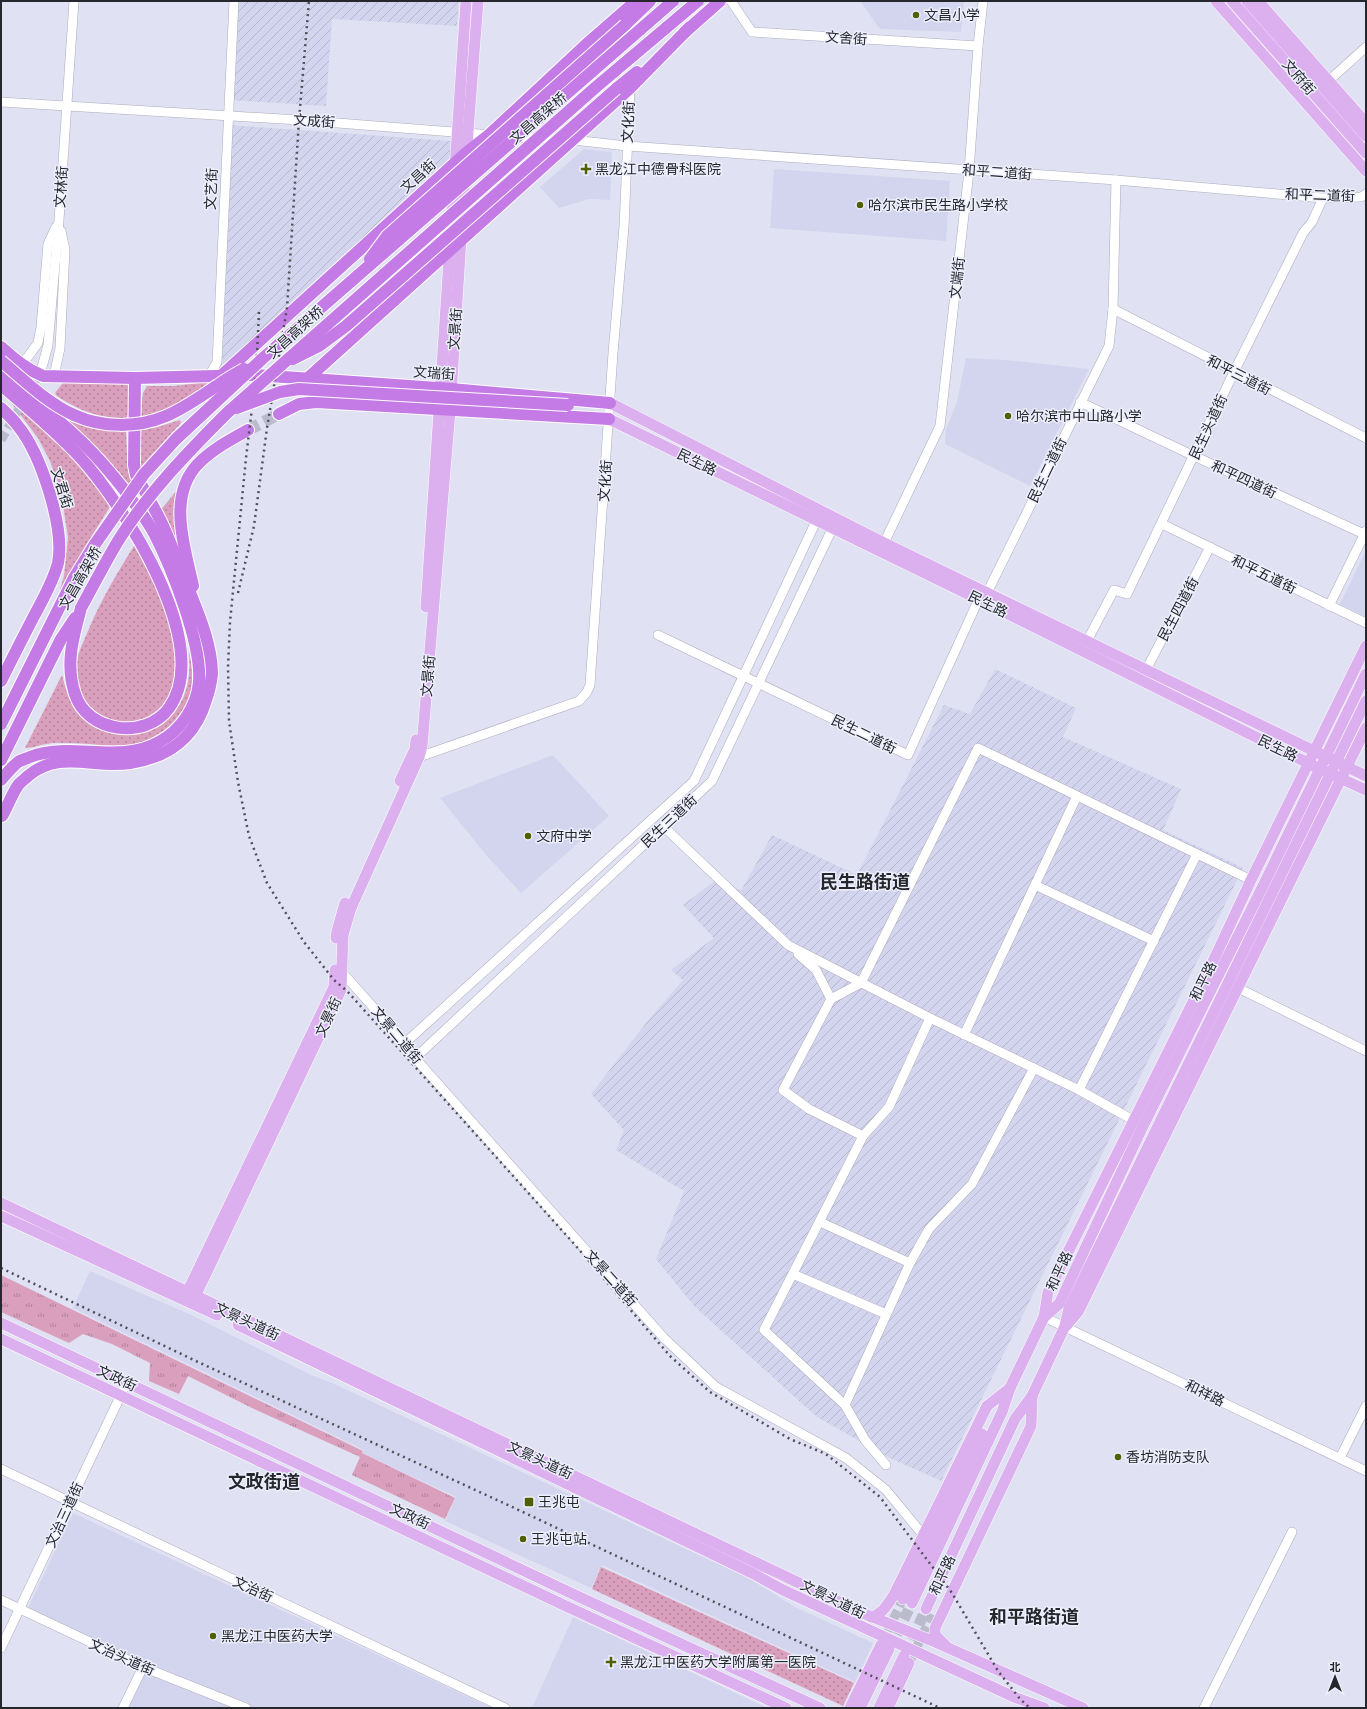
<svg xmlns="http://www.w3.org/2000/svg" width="1367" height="1709" viewBox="0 0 1367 1709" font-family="Raleway,'Noto Sans SC',sans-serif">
<defs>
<pattern id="industrial-furrows" width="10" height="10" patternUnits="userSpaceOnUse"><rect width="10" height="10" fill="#d3d5ee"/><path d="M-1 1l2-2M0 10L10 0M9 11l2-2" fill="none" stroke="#b5b7cc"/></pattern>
<pattern id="grass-dots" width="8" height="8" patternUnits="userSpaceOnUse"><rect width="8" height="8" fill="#da9fbd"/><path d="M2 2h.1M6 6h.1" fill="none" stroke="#b1829a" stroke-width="1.8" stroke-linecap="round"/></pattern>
<pattern id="park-tufts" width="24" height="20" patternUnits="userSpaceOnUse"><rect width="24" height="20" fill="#da9fbd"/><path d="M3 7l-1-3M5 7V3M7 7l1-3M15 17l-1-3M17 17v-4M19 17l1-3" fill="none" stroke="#b1829a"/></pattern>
</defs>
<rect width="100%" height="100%" fill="#e0e1f3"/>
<g fill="#d3d5ee">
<polygon points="860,1 964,1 961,32 880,29"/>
<polygon points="584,149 612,152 610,200 589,199 559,208 540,187"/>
<polygon points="774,169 950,181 946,241 770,228"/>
<polygon points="966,358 1006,360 1089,369 1030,486 945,444 946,429 957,402"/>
<polygon points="1366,550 1366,617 1340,604"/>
<polygon points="553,755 609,816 521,893 487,856 440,798"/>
<polygon points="90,1271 189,1314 313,1376 332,1383 748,1578 795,1607 873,1643 855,1682 602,1565 591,1588 445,1521 456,1497 363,1453 364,1450 73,1308"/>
<polygon points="73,1513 492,1708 127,1708 148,1664 28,1608"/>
<polygon points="573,1617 767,1708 532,1708"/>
</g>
<g fill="url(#industrial-furrows)">
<polygon points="234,1 459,1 457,26 332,19 326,106 230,100"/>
<polygon points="229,125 451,141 453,149 452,166 226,375 217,362"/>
<polygon points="995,669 1076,708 1063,737 1181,789 1163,830 1243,868 941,1481 890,1458 817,1417 694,1306 656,1259 684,1191 616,1150 624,1130 591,1094 650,1018 683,980 671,970 714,938 683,905 720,877 741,891 772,835 857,875 944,705 970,714"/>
</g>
<g fill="url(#grass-dots)">
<path d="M68 380 130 383 131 396 127 419C100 419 78 410 57 396L55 393 62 384Z"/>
<polygon points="215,381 216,385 160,414 140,418 143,393 147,386 174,386"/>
<polygon points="1,392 67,448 111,505 88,542 58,597 64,576 68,537 61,492 50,461 38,438 10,401"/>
<polygon points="40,398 70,420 89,427 126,431 127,456 132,479 127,486"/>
<polygon points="180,420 181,423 140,468 138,456 138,431 161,426"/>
<polygon points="182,484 183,555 160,511"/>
<path d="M136 543C155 586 180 630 176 678 176 683 172 688 170 692 169 696 167 702 164 706 131 741 74 715 76 668 77 654 83 643 88 631 101 600 118 571 136 543Z"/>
<path d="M189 651C191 662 193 672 192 684 189 718 158 742 126 745 107 747 89 743 71 743 63 743 54 742 46 744 39 745 32 748 25 748L62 675C65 687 68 698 75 709 100 747 158 740 180 704 190 687 190 669 189 651Z"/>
<polygon points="601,1567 854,1683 843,1706 592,1589"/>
</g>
<polygon fill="url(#park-tufts)" points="1,1275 363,1451 362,1453 455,1498 445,1519 352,1475 360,1457 252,1408 188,1376 179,1394 149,1381 150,1363 112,1344 83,1334 69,1343 1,1312"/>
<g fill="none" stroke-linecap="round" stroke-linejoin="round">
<g stroke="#bbbccb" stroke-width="9" stroke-dasharray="9 4.5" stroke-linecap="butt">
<polyline points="1,440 41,371"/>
<polyline points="882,1643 903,1599"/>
<polyline points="911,1659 933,1613"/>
</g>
<g stroke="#bbbccb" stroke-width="11" stroke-dasharray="11 5.5" stroke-linecap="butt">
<polyline points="889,1649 912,1603"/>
<polyline points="905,1655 926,1609"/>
</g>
<polyline stroke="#bbbccb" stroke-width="12" stroke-dasharray="12 6" stroke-linecap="butt" points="248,430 279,414"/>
<g stroke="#abacbe" stroke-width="10">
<g id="minor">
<polyline points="731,1 752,32 978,46"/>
<polyline points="1324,85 1366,47"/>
<polyline points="1,102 299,120 492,135"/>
<polyline points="515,137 573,140 627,146 1116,180 1323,198 1361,197 1366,194"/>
<polyline points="1113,309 1366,438"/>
<polyline points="20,363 27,358 38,343 41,327 48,244 56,227"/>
<polyline points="41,371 48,345 59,220 74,1"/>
<polyline points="54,376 60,348 65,250 61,231"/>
<polyline points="209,376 217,362 234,1"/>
<polyline points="1080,402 1194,456 1364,534"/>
<polyline points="1162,524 1366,623"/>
<polyline points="884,543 940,426 969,171 978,46 983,1"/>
<polyline points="987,593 1109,346 1113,309 1116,180"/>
<polyline points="1329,606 1366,531"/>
<polyline points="658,635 908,755 981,594"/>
<polyline points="1087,641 1114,590 1127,594 1234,372 1303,233 1312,222 1323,198"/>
<polyline points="1146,670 1210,547"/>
<polyline points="419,757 579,701 587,692 590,685 613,353 624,227 630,88"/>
<polyline points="663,826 788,945 930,1018 1079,1090 1133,1120"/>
<polyline points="1035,885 1154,941"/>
<polyline points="798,954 816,970 831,999"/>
<polyline points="341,971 405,1043 415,1058 664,1338 716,1387 846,1458 886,1490 923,1535"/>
<polyline points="1238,988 1366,1051"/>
<polyline points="930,1018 889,1107 863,1136 809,1109 783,1090 831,999 861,983 978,748 1251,880"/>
<polyline points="964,1035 1077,796"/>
<polyline points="405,1043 694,781 819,515"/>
<polyline points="415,1058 712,781 835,523"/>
<polyline points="1079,1090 1197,854"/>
<polyline points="863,1136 764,1330 845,1405 865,1440 886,1465"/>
<polyline points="820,1222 910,1263"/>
<polyline points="793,1274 886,1314"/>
<polyline points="1044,1317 1366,1471"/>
<polyline points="845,1405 910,1263 929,1229 972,1184 1034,1068"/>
<polyline points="1340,1458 1366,1406"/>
<polyline points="1,1469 505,1708"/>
<polyline points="1,1600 143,1667 246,1708"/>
<polyline points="1,1648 127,1382"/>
<polyline points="123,1708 143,1667"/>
<polyline points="1204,1708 1292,1532"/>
</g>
</g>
<g stroke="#fff" stroke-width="12">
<g id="major">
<polyline points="1216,1 1366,171"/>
<polyline points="1232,1 1366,153"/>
<polyline points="1247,1 1366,136"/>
<polyline points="1258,1 1366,123"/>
<polyline points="466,158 478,1"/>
<polyline points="455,168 466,1"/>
<polyline points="610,403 884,543 1366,776"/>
<polyline points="609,419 978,599 1320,769 1366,790"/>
<polyline points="426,607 454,185"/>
<polyline points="400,781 415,749 416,740"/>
<polyline points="336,938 337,931 345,903"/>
<polyline points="1,1203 860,1612 935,1642 1083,1708"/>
<polyline points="1,1216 217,1315"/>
<polyline points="184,1299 334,987 335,970"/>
<polyline points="192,1303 341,990 343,935 351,908 419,757 422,746 450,411 465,176"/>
<polyline points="1044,1317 1048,1292 1209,970 1251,880 1366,646"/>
<polyline points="1,1323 575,1595 820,1708"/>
<polyline points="238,1325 754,1574 783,1590 1014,1697 1044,1708"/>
<polyline points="1066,1326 1078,1312 1366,728"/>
<polyline points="1,1339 568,1607 786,1708"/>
<polyline points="903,1599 982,1434"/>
<polyline points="912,1603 1002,1412 1010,1388 1044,1317 1059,1304 1143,1126 1263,886 1366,674"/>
<polyline points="926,1609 1015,1419 1032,1396 1065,1326 1069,1308 1366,701"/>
<path d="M871 1617C883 1614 887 1605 894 1595L987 1406 1010 1388"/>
<polyline points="945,1645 935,1635 935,1628 1031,1426 1032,1396"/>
<polyline points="850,1708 881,1645"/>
<polyline points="860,1708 889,1649"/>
<polyline points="879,1708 904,1656"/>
<polyline points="888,1708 909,1663"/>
</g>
</g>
<g stroke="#fff" stroke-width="14">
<g id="highway">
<polyline points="625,25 650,1"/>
<polyline points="685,32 720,1"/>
<polyline points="616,89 637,72"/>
<path d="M1 347C14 359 26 369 43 376L135 378 256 375 451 389 610 403"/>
<path d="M1 374C36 402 72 429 102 463 118 481 143 513 154 533 172 568 202 644 199 682 197 707 180 731 159 742 119 765 71 741 30 757 26 759 21 760 18 762 12 767 6 774 1 780"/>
<polyline points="221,376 466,153 489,135 589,42 636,1"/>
<polyline points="307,379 630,88 690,27"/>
<path d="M1 385C28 408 55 430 79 456 123 504 215 645 169 708 146 740 87 733 75 694 65 664 73 638 81 608"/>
<path d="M1 408C7 414 13 419 18 426 41 454 65 528 58 563 53 582 43 599 34 616 23 637 12 659 1 681"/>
<polyline points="279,414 299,404 316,402 609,419"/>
<path d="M193 586C185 548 167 498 197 465 211 450 230 440 248 430"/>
<polyline points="1,760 61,639 75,618"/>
<path d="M2 816C8 806 12 793 19 784 22 781 26 778 28 776 60 749 94 769 130 763 169 757 195 738 206 700 209 692 211 683 212 674 212 645 199 615 189 590 180 569 173 548 164 528 156 510 145 492 136 475L134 465 135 378"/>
</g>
</g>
<use href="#minor" stroke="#fff" stroke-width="9"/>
<use href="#major" stroke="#dcb0ef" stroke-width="11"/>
<use href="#highway" stroke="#c57be5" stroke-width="12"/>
<g stroke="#4f5059" stroke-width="2.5" stroke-dasharray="2 4" stroke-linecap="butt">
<polyline points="259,312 256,375 246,458 230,622 228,667 229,721 238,782 249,836 267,883 304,942 334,980 347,991 576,1246 670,1356 710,1392 790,1439 826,1454 880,1497 952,1593 998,1671 1020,1699 1030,1708"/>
<polyline points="238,593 254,526 267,428 287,308 299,120 309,1"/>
<polyline points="1,1268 196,1361 510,1506 940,1708"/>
</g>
<g stroke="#fff" stroke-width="14" stroke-linecap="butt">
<g id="highway-bridge">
<polyline points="370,259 387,236 625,25"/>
<polyline points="293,359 319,346 346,326 616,89"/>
<path d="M1 361C24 380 47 403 74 415 102 428 138 428 166 416 185 408 201 396 218 385 226 379 235 374 244 369"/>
<polyline points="237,408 280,392 299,389 568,405"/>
<path d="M81 608C93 586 105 563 118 541 148 493 188 452 227 413L596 87 698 1"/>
<polyline points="1,724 74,578 95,544 144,474 176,439 262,359 673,1"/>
</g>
</g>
<use href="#highway-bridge" stroke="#c57be5" stroke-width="12"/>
</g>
<g fill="#505f00" stroke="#edeffd" stroke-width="1.5">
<circle cx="916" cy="15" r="4"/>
<path d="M584 163h4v4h4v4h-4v4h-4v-4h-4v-4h4z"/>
<circle cx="860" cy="205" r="4"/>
<circle cx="1008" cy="416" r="4"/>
<circle cx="528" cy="836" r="4"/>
<circle cx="1118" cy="1457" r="4"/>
<rect x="524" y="1497" width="10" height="10" rx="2"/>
<circle cx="523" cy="1539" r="4"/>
<circle cx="213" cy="1636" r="4"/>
<path d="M609 1656h4v4h4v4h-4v4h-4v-4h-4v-4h4z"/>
</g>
<g text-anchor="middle" stroke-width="3" stroke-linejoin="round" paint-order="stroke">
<g font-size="14" fill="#26272d" stroke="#edeffd" text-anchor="start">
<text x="924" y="20">文昌小学</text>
<text x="595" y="174">黑龙江中德骨科医院</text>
<text x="868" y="210">哈尔滨市民生路小学校</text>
<text x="1016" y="421">哈尔滨市中山路小学</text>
<text x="536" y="841">文府中学</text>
<text x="1126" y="1462">香坊消防支队</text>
<text x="538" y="1507">王兆屯</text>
<text x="531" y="1544">王兆屯站</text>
<text x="221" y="1641">黑龙江中医药大学</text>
<text x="620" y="1667">黑龙江中医药大学附属第一医院</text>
</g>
<g font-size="14" fill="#26272d" stroke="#edeffd">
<text transform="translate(846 38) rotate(4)" y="5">文舍街</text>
<text transform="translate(1299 77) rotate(49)" y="5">文府街</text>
<text transform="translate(538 118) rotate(-41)" y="5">文昌高架桥</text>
<text transform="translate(314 121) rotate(4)" y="5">文成街</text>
<text transform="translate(628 122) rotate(-87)" y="5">文化街</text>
<text transform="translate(997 172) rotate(4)" y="5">和平二道街</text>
<text transform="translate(418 176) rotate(-42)" y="5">文昌街</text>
<text transform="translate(61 187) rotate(-86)" y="5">文林街</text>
<text transform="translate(211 189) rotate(-87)" y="5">文艺街</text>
<text transform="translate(1320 195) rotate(2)" y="5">和平二道街</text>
<text transform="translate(957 278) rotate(-84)" y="5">文端街</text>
<text transform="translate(455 329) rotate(-86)" y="5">文景街</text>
<text transform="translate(295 332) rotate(-42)" y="5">文昌高架桥</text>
<text transform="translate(434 373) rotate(4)" y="5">文瑞街</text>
<text transform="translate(1239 375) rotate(27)" y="5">和平三道街</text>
<text transform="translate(1208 427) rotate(-65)" y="5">民生头道街</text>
<text transform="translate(697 462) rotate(26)" y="5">民生路</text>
<text transform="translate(1047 470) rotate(-64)" y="5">民生二道街</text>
<text transform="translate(1244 479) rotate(25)" y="5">和平四道街</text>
<text transform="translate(605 481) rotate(-86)" y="5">文化街</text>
<text transform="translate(62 488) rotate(73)" y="5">文君街</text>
<text transform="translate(1264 574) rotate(26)" y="5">和平五道街</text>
<text transform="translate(80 578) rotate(-60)" y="5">文昌高架桥</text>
<text transform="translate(988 604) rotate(26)" y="5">民生路</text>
<text transform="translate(1178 609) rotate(-62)" y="5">民生四道街</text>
<text transform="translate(428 676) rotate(-85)" y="5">文景街</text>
<text transform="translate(864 734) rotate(26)" y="5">民生二道街</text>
<text transform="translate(1278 748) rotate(26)" y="5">民生路</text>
<text transform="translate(669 821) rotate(-43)" y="5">民生三道街</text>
<text transform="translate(1203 981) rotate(-64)" y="5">和平路</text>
<text transform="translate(328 1017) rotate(-65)" y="5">文景街</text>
<text transform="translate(397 1035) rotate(50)" y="5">文景二道街</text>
<text transform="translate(1059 1271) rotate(-65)" y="5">和平路</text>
<text transform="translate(611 1278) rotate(48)" y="5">文景二道街</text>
<text transform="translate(247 1321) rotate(25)" y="5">文景头道街</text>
<text transform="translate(117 1378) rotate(25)" y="5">文政街</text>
<text transform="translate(1205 1393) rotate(26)" y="5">和祥路</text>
<text transform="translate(540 1460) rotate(25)" y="5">文景头道街</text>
<text transform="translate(64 1515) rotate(-65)" y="5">文治三道街</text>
<text transform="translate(410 1516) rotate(25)" y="5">文政街</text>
<text transform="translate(942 1575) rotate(-65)" y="5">和平路</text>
<text transform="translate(253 1589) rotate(25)" y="5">文治街</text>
<text transform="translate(833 1599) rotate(26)" y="5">文景头道街</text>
<text transform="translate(122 1657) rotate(24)" y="5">文治头道街</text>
</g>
<g font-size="18" font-weight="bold" fill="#26272d" stroke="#edeffd">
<text x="865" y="888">民生路街道</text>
<text x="264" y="1488">文政街道</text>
<text x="1034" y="1623">和平路街道</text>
</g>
</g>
<rect width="1367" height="1709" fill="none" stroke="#26272d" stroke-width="4"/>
<g transform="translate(1335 1677)" stroke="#edeffd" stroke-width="3" paint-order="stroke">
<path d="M0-3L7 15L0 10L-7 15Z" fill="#26272d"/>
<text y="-6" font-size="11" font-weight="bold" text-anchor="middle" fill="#26272d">北</text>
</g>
</svg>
